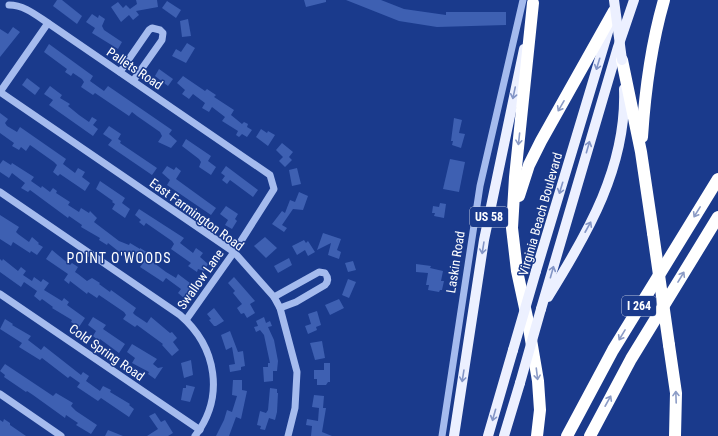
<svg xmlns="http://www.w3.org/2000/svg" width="718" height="436" viewBox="0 0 718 436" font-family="'Roboto Condensed',sans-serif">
<rect width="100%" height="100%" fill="#1a3a8c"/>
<g fill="#3e60b2">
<polygon points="57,0 62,0 82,16 77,24 53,6"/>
<polygon points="136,0 157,0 158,7 136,11 139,15 133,20 129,15 121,22 111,7 118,2 123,8 126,5 130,9 137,4"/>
<polygon points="304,0 326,0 326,2 306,7"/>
<polygon points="346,0 381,0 404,9 446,15 446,12 506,12 506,25 437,27 399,21"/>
<polygon points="167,1 181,10 176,18 162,8"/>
<polygon points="92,14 98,18 99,15 105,19 102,26 104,30 122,42 118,49 92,33 95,28 86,22"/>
<polygon points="188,19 191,36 182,37 180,21"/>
<polygon points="13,27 20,32 0,57 0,29 8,34"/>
<polygon points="187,43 195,48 186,63 172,56 176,49 181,52"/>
<polygon points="49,44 93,76 90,81 104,91 108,86 172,130 169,134 177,141 171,148 158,142 162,136 160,132 137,116 132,112 129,116 95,93 93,95 81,87 84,82 82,79 73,73 71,76 65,72 67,69 44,52"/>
<polygon points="159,69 173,79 168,86 155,76"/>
<polygon points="183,76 205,91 207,89 216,95 214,97 234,110 231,115 242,124 244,122 248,124 247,127 252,130 247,137 242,134 239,137 236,135 238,131 222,121 225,117 212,107 209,112 202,108 205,103 193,94 189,99 182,94 185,90 177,83"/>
<polygon points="27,78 40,88 35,95 22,85"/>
<polygon points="50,86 62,95 60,98 70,104 68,106 79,115 89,122 92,117 97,120 93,125 98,129 93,136 49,105 53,100 44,94"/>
<polygon points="0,113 8,119 5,123 7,126 17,132 20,127 66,159 63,164 75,173 78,168 85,172 82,177 90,183 85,191 60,174 58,176 53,172 57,165 54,162 30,145 26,151 21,147 19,150 12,146 14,143 0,133"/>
<polygon points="454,118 462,120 459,133 465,134 461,148 452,145 453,141 451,141"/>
<polygon points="109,126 121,134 118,139 121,141 120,143 157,168 152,175 108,145 112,140 103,134"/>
<polygon points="261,129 267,133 268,131 275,135 268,146 256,137"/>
<polygon points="186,139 211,156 208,161 216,167 211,175 199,167 201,162 199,159 182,146"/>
<polygon points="282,143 293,152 289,157 292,160 285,167 279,161 283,157 276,150"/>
<polygon points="450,159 465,162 459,192 443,189"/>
<polygon points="3,160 11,165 12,163 34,177 31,181 41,188 42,186 50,192 53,188 57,191 56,193 70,202 68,205 79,212 81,208 89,213 90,211 97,218 94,222 119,241 129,245 130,243 140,249 140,248 153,256 150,260 166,272 176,278 178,274 190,283 188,287 190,289 184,298 178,293 181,289 166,278 163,282 140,267 144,262 131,252 127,258 108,243 107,245 99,240 100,238 81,227 82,225 69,216 68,218 30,190 28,192 21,188 25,183 12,173 9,178 0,172 0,164"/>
<polygon points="167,166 174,170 176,167 181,171 176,179 216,208 211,215 167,185 170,180 162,173"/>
<polygon points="226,166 258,190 253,197 230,180 227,184 222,180 225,176 221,173"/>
<polygon points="297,168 301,184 292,186 289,170"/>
<polygon points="100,181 125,198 122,203 130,209 125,218 112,209 115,204 112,202 113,201 96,189"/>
<polygon points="299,192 308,196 303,210 293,209 282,225 287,228 284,232 272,224 282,211 285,213 290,200 295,202"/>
<polygon points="440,203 446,204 444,218 434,216 435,213 432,213 433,206 439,207"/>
<polygon points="226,206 238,214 235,219 237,221 232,229 225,225 228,220 220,214"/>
<polygon points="139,209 184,238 180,243 193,253 196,248 203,253 200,257 208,264 204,271 198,269 197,272 188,266 191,263 171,249 174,244 172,241 146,223 144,226 139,222 141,220 135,215"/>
<polygon points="0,215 19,227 16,232 18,234 29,242 32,237 39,243 38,244 43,247 37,255 31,251 30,253 13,242 11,246 0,239"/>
<polygon points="323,233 341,239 337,250 341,252 339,259 328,255 331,243 317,250"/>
<polygon points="265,237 277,248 266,258 254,246"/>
<polygon points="304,240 306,243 308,241 315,252 308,256 305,250 297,255 292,246"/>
<polygon points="52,250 70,265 72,263 78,267 75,272 78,274 87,281 92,278 100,283 99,284 110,292 111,290 136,308 133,313 135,315 147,323 151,317 170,333 172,332 177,338 173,342 179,350 172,356 162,345 163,344 137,325 135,327 123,319 126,315 124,312 99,295 97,298 88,292 87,294 70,281 69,284 64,280 68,274 46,259"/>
<polygon points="289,258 292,265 278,273 274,266"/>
<polygon points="0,259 2,261 3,259 18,271 21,267 26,271 23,275 32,281 34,277 41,282 43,279 49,283 44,290 62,301 64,298 69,302 67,305 85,318 79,327 71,322 72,320 52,308 53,307 42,299 40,301 34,296 37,291 24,282 21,287 0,272"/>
<polygon points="353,261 356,270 348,272 345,263"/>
<polygon points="416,264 431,266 430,268 443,271 441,281 444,281 442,290 440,290 439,292 428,290 429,285 426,285 428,273 416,272"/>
<polygon points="234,277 255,301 250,304 255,313 247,318 244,313 241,314 237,308 242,304 233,293 235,291 228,283"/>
<polygon points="348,279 356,282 349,298 342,295"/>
<polygon points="339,299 344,308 330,315 325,305"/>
<polygon points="214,308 224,321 216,326 214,326 209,320 211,319 207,314"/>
<polygon points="317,311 321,325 316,327 317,330 308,334 305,326 311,324 308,314"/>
<polygon points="93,317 106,325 103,329 125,344 119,353 100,339 99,341 93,336 96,331 88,325"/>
<polygon points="264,317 266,323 270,321 272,326 268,327 274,340 278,361 277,371 273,371 273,381 264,382 263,367 268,367 268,363 270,363 264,335 260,330 256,332 254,327 258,326 256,321"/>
<polygon points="5,319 13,324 12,325 31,336 28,340 41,350 44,346 81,375 83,372 89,376 86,381 100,391 103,386 111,390 110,392 130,404 129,405 134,409 129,417 101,398 98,401 77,387 80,383 70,376 68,378 42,358 40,360 19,347 22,343 0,329"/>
<polygon points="230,331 238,352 243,351 245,366 241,367 241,370 230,372 229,365 235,364 232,347 226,350 221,335"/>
<polygon points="322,341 325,358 315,360 310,343"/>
<polygon points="132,344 157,359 153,364 158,368 163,367 155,379 148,374 149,372 132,363 135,358 127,352"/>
<polygon points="191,360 193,375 184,378 181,363"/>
<polygon points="324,363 330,363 330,382 328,382 326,385 317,385 317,379 314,379 314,370 324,370"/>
<polygon points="5,364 53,396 56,393 73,403 71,406 76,411 97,425 91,434 76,425 78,423 66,415 65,418 33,395 27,391 26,392 4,377 5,375 0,371"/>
<polygon points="233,380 242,380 242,390 247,391 241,419 236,417 229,436 216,436 224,420 227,410 232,412 237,396 232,395"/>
<polygon points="186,385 195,387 190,402 181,400 183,388 186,388"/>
<polygon points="270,388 277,389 277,393 278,393 277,412 275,420 269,418 265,430 260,429 261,426 257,425 260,411 266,413 268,410"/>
<polygon points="314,395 324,396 323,408 326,408 322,432 332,436 311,436 312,426 306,425 307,419 318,421 319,408 312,407"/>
<polygon points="155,413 161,422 165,420 173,433 168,436 147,436 158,429 149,416"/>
<polygon points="4,419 10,423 10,425 26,436 0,436 0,420 3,422"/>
<polygon points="108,430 123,436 105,436"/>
</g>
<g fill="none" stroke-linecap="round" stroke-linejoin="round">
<g stroke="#a5bbee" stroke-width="7">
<path d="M9 5C24 5 36 15 48 23L270 175 274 189 234 252 186 320"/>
<polyline points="120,72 149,30 152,28 160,30 163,33 162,40 133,81"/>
<polyline points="0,92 234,252 274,297 280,308 297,372 295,408 288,436"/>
<polyline points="0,92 48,23"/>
<path d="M0 192 180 315C217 347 225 397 195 436"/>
<polyline points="0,294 200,430"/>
<path d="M274 297 319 272 325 273C328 277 329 281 325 285L296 302 280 308"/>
<polyline points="0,394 61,436"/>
<polyline points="442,436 480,186 523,0"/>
</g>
<g stroke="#ecf0ff" stroke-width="10">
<polyline points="536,271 610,25"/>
<path d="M548 297C588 233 627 166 624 89"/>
<polyline points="541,309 618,47 634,0"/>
<polyline points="454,436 484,240 524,49"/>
<polyline points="488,436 513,350"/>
<polyline points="504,436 520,383"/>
</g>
<g stroke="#fff" stroke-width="12">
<polyline points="533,3 515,177 512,228 517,271 528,322 538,381 540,410 537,436"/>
<polyline points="622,60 641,152 653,233"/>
<path d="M642 137C645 91 651 45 664 0"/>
<polyline points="519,196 529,165 541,141 614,11"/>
<polyline points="669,345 676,393 675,436"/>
<polyline points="567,436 613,350 718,179"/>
<polyline points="590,436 631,359 718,217"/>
</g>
<g stroke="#ecf0ff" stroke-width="10">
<polyline points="614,0 622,60"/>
<polyline points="513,350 536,271"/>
<polyline points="520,383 541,309"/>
</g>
<polyline stroke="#fff" stroke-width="12" points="653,233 669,345"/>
</g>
<defs><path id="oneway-shaft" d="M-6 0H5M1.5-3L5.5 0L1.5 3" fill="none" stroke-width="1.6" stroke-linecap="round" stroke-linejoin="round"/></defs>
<g stroke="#8395c6">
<use href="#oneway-shaft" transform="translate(598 64) rotate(107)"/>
<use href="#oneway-shaft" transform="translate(514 93) rotate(102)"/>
<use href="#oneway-shaft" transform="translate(588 147) rotate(-74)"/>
<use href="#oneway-shaft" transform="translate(561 188) rotate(107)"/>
<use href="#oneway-shaft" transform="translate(588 227) rotate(-61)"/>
<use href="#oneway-shaft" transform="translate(483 248) rotate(99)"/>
<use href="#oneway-shaft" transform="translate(552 272) rotate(-74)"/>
<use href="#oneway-shaft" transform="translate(463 376) rotate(99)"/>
<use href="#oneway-shaft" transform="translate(494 415) rotate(106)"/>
</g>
<g stroke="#8c9cc6">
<use href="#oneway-shaft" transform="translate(561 106) rotate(120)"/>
<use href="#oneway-shaft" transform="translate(519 139) rotate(96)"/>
<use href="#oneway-shaft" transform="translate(697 212) rotate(122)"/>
<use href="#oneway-shaft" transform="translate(681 277) rotate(-59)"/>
<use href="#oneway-shaft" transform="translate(622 335) rotate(121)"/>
<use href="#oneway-shaft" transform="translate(537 374) rotate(83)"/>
<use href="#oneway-shaft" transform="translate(676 397) rotate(-92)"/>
<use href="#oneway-shaft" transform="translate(608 401) rotate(-61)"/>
</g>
<g text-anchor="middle" stroke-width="3" stroke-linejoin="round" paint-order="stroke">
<g fill="#1a3a8c" stroke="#bac4dc" stroke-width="1">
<rect x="470" y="207" width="38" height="20" rx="3"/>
<rect x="622" y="296" width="34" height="20" rx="3"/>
</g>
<g font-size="12" font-weight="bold" fill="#fff">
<text x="489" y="221">US 58</text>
<text x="639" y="310">I 264</text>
</g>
<g font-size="13" fill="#fff" stroke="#1a3a8c">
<text transform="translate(135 68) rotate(34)" y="5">Pallets Road</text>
<text transform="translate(197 214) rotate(36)" y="5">East Farmington Road</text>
<text transform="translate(540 214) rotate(-74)" y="5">Virginia Beach Boulevard</text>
<text transform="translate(455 262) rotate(-81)" y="5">Laskin Road</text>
<text transform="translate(200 279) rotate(-55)" y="5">Swallow Lane</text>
<text transform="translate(107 352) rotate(35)" y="5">Cold Spring Road</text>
</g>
<g font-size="14" letter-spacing="1" fill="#fff" stroke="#1a3a8c">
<text x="119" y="263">POINT O'WOODS</text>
</g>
</g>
</svg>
